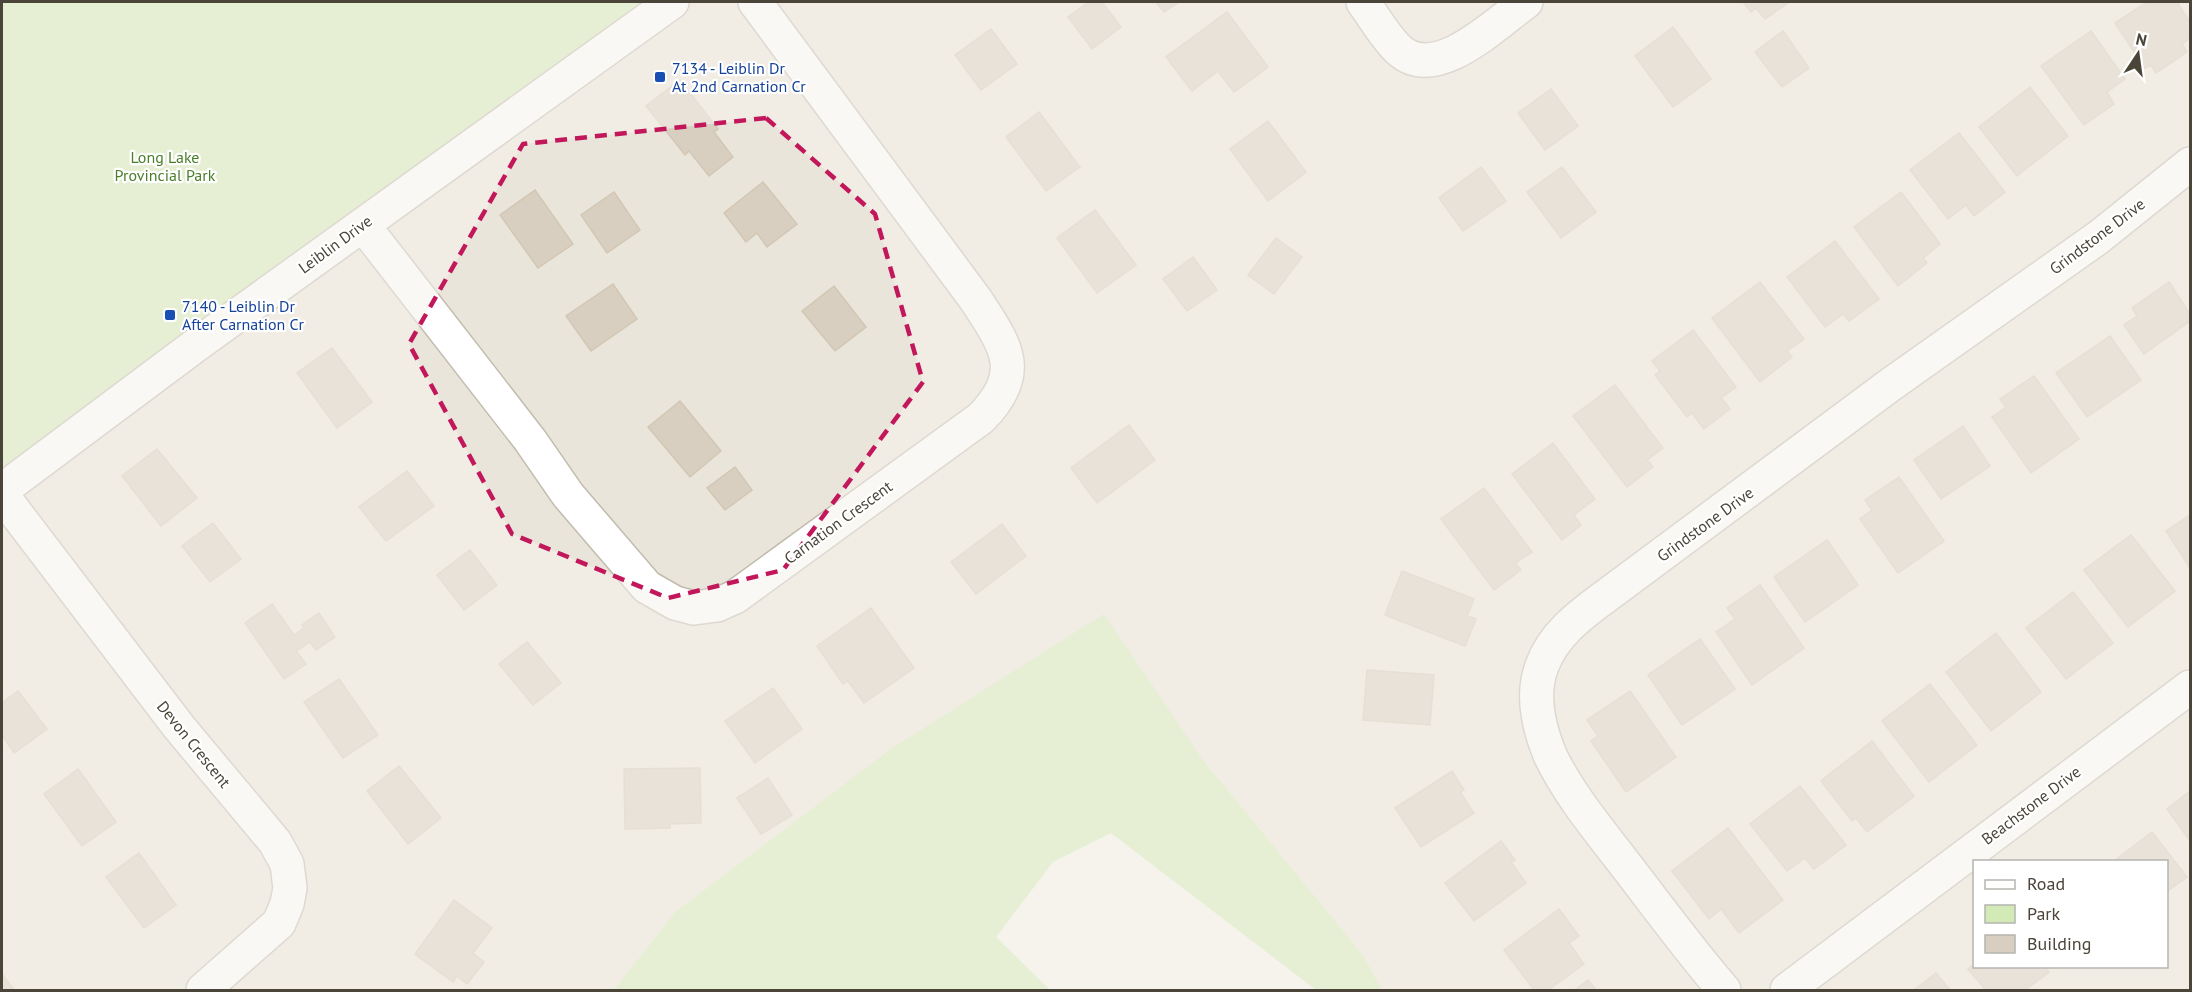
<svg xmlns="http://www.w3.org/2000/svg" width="2192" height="992" viewBox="0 0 2192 992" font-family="'PT Sans',sans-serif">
<rect width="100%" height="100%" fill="#f6f3ec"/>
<path fill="#eae5da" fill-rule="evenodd" d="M673 2H2190V990H1382L1363 955 1203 760 888 751 675 912 614 990H2V491ZM1974 862H2166V966H1974Z"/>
<g fill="#d2eab5">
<polygon points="2,2 673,2 2,491"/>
<polygon points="1104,614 1203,760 1363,955 1382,990 1316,990 1111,833 1053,862 996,937 1050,990 614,990 675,912 888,751"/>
</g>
<g fill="#d8cfc1" stroke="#d3c7b4" stroke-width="1.5">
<polygon points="1089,2 1102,2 1121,27 1092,49 1068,17"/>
<polygon points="1156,2 1179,2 1164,12"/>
<polygon points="1743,2 1789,2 1765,19 1756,8 1751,12"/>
<polygon points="2147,2 2177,2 2190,22 2190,38 2182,44 2187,52 2156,73 2151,65 2145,68 2115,23"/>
<polygon points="1227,12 1268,67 1234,92 1218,71 1192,91 1166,57"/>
<polygon points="1673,27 1711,79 1673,107 1635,56"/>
<polygon points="991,29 1017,64 981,90 955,55"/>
<polygon points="1783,31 1809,68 1782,87 1755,52"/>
<polygon points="2091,31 2125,79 2107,92 2114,104 2084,125 2041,66"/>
<polygon points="680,80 718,129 714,132 733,157 709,176 689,151 685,155 646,106"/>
<polygon points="2030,87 2068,136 2017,176 1979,127"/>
<polygon points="1551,89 1578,126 1545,150 1518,113"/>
<polygon points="1039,112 1080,167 1046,191 1006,137"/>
<polygon points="1268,121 1306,172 1268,201 1230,149"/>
<polygon points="1959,133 2005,192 1974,216 1966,205 1948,219 1910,170"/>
<polygon points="1481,167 1506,201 1463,231 1439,198"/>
<polygon points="1562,167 1596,212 1561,238 1527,192"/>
<polygon points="763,182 797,224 767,247 757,233 746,242 724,213"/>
<polygon points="535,190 573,244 538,268 500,215"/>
<polygon points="614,192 640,230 607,253 581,215"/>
<polygon points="1901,192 1940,244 1923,258 1927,263 1898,286 1854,227"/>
<polygon points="1095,210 1136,265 1097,293 1057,238"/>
<polygon points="1276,238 1302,257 1274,294 1248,275"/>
<polygon points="1835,241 1879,299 1849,321 1843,314 1825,327 1787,277"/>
<polygon points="1193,257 1217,290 1187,311 1163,279"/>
<polygon points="1760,282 1804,339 1787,351 1792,357 1760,382 1712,318"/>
<polygon points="2169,282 2190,314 2190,321 2144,354 2124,325 2137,316 2132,308"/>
<polygon points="613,284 637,319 591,351 566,316"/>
<polygon points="834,286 866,327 835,351 802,311"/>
<polygon points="1693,330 1736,387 1721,398 1730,409 1704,429 1692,413 1687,417 1655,375 1660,371 1652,361"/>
<polygon points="2110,336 2141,380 2087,417 2056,373"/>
<polygon points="332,348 372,402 337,428 297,373"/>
<polygon points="2034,376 2079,439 2031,473 1992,417 2006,407 2000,399"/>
<polygon points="1615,385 1663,448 1647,460 1653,467 1627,487 1573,416"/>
<polygon points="680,401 721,451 690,477 648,427"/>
<polygon points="1129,425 1155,460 1097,503 1071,468"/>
<polygon points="1963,426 1990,466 1941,499 1914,460"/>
<polygon points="1553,443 1595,499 1574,515 1581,525 1562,540 1512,474"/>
<polygon points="157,449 197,498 161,526 122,476"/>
<polygon points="735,467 752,490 725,510 707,488"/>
<polygon points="407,471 434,506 386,541 359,507"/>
<polygon points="1899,477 1944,541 1898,573 1860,519 1872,510 1865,500"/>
<polygon points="1484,488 1532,552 1515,563 1521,570 1494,590 1441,519"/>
<polygon points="2190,515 2190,568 2166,531"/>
<polygon points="213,523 241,559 210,582 182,546"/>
<polygon points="1002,524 1026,556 976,594 951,562"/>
<polygon points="2131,535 2175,591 2128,627 2084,570"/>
<polygon points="1827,540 1858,585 1805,622 1774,577"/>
<polygon points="470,550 497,585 464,610 437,575"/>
<polygon points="1402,571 1474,599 1467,616 1476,619 1465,646 1385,615"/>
<polygon points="1760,585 1804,648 1752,685 1716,632 1735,619 1727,608"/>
<polygon points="2073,592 2113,643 2066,679 2026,628"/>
<polygon points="272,604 294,635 304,628 302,625 319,613 335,637 316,650 310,642 296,651 306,664 284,679 245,623"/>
<polygon points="871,608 914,668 864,703 848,681 843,684 817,646"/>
<polygon points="1996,633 2041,692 1991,731 1946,672"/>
<polygon points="1700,639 1735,689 1682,725 1648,675"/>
<polygon points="527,642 561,683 533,705 499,664"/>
<polygon points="1367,670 1434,675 1430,725 1363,720"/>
<polygon points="339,679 378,735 343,758 304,702"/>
<polygon points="1930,684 1977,745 1929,782 1882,721"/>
<polygon points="773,688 802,729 755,763 725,721"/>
<polygon points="18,691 47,729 14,753 2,735 2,703"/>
<polygon points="1630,691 1676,757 1626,792 1591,741 1598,736 1587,720"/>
<polygon points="1872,741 1914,796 1867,832 1856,818 1852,821 1821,781"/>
<polygon points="399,766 441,818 408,844 367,791"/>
<polygon points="700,768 701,823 670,824 670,828 625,829 624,769"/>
<polygon points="78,769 116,822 82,846 44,794"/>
<polygon points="1452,771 1464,790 1460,792 1474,813 1421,847 1395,808"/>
<polygon points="768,778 792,815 761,834 737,798"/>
<polygon points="1800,786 1846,845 1814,869 1805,858 1787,871 1750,824"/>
<polygon points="2190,791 2190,841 2167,809"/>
<polygon points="1728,828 1783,900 1739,933 1721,909 1709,919 1672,871"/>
<polygon points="2152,832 2187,877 2166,892 2166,862 2113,862"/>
<polygon points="1501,841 1515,860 1511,862 1526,883 1474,921 1445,883"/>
<polygon points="139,853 176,905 144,928 106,877"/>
<polygon points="454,900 492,928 473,953 484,962 467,984 457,976 453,982 415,954"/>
<polygon points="1559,909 1579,936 1569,943 1584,964 1548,990 1534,990 1504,950"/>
<polygon points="1974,964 1974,966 2044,966 2049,972 2025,990 1986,990 1968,969"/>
<polygon points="1936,973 1950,990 1914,990"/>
<polygon points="2,974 14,990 2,990"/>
<polygon points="1588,980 1596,990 1575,990"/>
</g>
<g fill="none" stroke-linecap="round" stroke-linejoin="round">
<g stroke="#c2bbae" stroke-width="36">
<g id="minor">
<path d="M1363 2C1374 17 1385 37 1399 50 1436 84 1496 23 1526 2"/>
<path d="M363 225 530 440 568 495 647 587 675 603 694 608 717 605 735 597 981 418C1026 372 1006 346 976 300L755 2"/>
<polyline points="2,490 196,345 672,2"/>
<polyline points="2,495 179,727 275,842 287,864 290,888 287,904 279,923 203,990"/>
<path d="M1724 990C1691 952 1661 911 1631 872 1603 835 1570 797 1550 755 1539 728 1531 694 1542 666 1553 635 1580 615 1606 596L1890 385 2099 237 2190 164"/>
<polyline points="1787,990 2190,687"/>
</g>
</g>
<use href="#minor" stroke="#fff" stroke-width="33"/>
</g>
<path d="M0 0H2192V992H0ZM766 118 875 214 923 382 783 570 668 598 512 534 409 344 523 144Z" fill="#f6f3ec" fill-opacity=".55" fill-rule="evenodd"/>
<path fill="none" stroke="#c2185b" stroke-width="4.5" stroke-dasharray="12 8" stroke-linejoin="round" d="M766 118 875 214 923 382 783 570 668 598 512 534 409 344 523 144Z"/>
<g fill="#1a4fb4" stroke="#fff" stroke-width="2">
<rect x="654" y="71" width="12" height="12" rx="3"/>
<rect x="164" y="309" width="12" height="12" rx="3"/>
</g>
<g text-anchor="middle" stroke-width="4.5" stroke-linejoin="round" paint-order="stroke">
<g font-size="16" fill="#164399" stroke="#fff" text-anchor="start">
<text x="672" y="74">7134 - Leiblin Dr<tspan x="672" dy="18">At 2nd Carnation Cr</tspan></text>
<text x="182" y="312">7140 - Leiblin Dr<tspan x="182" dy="18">After Carnation Cr</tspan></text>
</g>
<g font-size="16" fill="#4a7f2a" stroke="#fff">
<text x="165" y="163">Long Lake<tspan x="165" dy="18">Provincial Park</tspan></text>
</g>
<g font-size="16" fill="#4b4439" stroke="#fff">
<text transform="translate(2097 236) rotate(-37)" y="6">Grindstone Drive</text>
<text transform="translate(335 244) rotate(-36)" y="6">Leiblin Drive</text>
<text transform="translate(838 522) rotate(-36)" y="6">Carnation Crescent</text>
<text transform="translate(1705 524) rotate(-36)" y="6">Grindstone Drive</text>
<text transform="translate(194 744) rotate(51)" y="6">Devon Crescent</text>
<text transform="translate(2031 805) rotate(-37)" y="6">Beachstone Drive</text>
</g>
</g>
<rect width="2192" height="992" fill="none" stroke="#4b4439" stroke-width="6"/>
<rect x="1973" y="860" width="195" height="108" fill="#ffffff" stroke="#b7b4b0" stroke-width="1.5"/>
<rect x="1985" y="880" width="30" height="9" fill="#ffffff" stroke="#b7b4b0" stroke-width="1.5"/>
<text x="2027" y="890" font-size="18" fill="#4b4439">Road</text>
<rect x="1985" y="905" width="30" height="18" fill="#d2eab5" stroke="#b7b4b0" stroke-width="1.5"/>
<text x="2027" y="920" font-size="18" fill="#4b4439">Park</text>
<rect x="1985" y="935" width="30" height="18" fill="#d8cfc1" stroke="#b7b4b0" stroke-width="1.5"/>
<text x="2027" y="950" font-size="18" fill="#4b4439">Building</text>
<g transform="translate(2138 54) rotate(13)" stroke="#ffffff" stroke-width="4.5" paint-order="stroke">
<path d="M0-4.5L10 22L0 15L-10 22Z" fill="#4b4439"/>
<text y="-9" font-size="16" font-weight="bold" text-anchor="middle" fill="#4b4439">N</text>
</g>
</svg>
